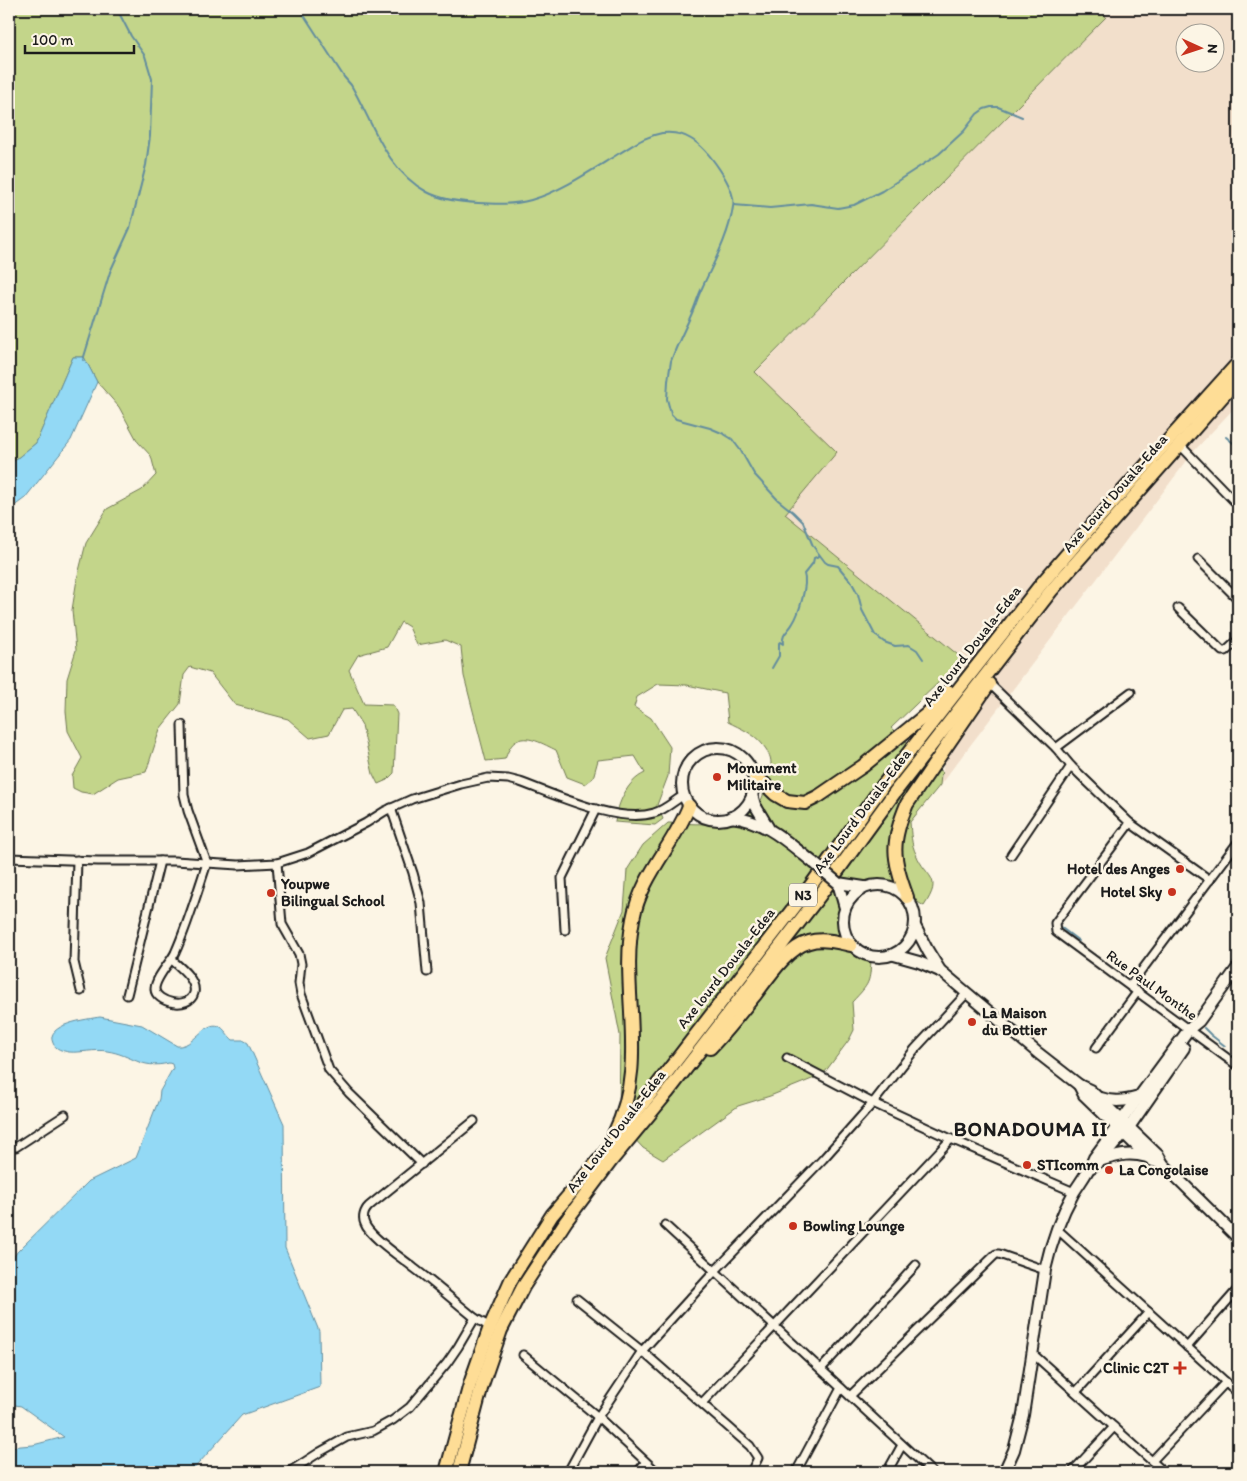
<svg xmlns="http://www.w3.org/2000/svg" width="1247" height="1481" viewBox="0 0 1247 1481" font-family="Itim,sans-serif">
<rect width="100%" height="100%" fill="#fcf5e5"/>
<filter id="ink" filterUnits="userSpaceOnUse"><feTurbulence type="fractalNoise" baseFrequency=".02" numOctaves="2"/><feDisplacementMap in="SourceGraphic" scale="10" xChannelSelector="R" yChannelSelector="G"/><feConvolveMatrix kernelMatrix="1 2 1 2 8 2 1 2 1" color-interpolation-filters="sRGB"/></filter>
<g filter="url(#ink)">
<path fill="#f2dfcb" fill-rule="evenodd" d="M1100 9H1238V404L1195 450 940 785 963 659 785 514 755 373 1106 17ZM1184 32H1214V62H1184Z"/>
<path fill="#c3d58a" stroke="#707853" d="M9 9H1100L1106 17 755 372 837 452 785 514 963 659 891 728 943 773 941 775 940 785 910 822C911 833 911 844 916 854 926 879 944 876 924 906 912 899 896 886 882 885 839 881 827 942 871 957 870 983 870 983 852 1002L854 1030 849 1040 825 1072 817 1077 770 1096 738 1106 663 1160 643 1148 619 1122 620 1035 605 958 624 910 627 870 643 845 668 823C689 823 721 827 741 818 745 815 754 811 757 807 764 799 770 773 771 763 771 756 767 750 763 745 755 734 740 728 728 722L725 693 687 685 658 684 637 697 634 707 651 718 670 747 668 776 657 805 663 819 655 825 615 822C618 803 627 781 645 773L635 756 598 760 593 778 585 784 567 777 556 750C545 745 526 733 515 742 510 745 507 754 505 759L486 761 464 676 461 647 445 640 417 645 409 627 401 622 387 647 358 655 349 670 364 704 393 705 397 714 394 773 387 780 378 784 373 774 362 725 352 709 342 710 329 734 310 738 288 719 235 705 210 673 190 667 184 675 180 704 160 729 146 772 118 778 93 794 81 792 73 788 72 776 82 758 68 731 66 711 67 679 76 650 72 610 77 579 86 543 107 509 142 490 156 475 151 456 138 442 119 407 97 382 84 357H73L36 443 9 465Z"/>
<g fill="#93d9f5" stroke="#638d9e">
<polygon points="73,357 84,357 97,382 71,440 25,498 9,510 9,465 36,443"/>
<path d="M100 1017 142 1025 177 1046C193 1048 205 1020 219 1026 224 1028 228 1036 233 1040H243L248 1043 284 1124 285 1248 319 1331 320 1387 242 1415 191 1472H9V1447L33 1445 64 1437 21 1406 9 1404V1264L17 1252 89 1181 136 1158 159 1099 160 1091 173 1068 172 1064 169 1063C140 1070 133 1055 107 1051 94 1049 81 1053 69 1052 63 1051 55 1049 53 1043 44 1024 88 1019 100 1017Z"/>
</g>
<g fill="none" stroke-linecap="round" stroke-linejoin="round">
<g stroke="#638d9e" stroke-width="2">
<path d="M300 9 344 77 351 85C373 123 386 170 427 192 442 200 460 202 478 203 495 204 513 205 531 200 560 192 592 170 618 154 632 146 645 136 662 133 671 132 682 133 691 139 707 148 737 188 733 207 729 235 714 262 702 288 698 296 696 304 692 313 685 329 677 344 671 361L668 381 667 399 671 414 676 419 710 428 724 434 732 439 741 451 754 474 778 500 793 512 803 522 813 546 825 562 828 564 838 566 852 583 858 594 862 610 875 635 884 642 895 646 909 645 917 650 923 659"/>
<polyline points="734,205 770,208 811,204 838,208 854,205 882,191 939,154 964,131 977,114 984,109 991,107 998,107 1022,117"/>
<polyline points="83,360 110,272 130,228 146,165 150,136 152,79 145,56 131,36 117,9"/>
<polyline points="1226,437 1238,447"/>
<path d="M772 668 779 656V643L780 642 783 644C781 634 789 631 793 623 799 614 808 584 804 574L813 563 814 558 819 556"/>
<polyline points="1059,926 1079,941"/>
<polyline points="1204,1028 1211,1035 1225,1046"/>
</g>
<g stroke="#1c1c1c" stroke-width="11">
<g id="street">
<polyline points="1180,445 1238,505"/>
<polyline points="1198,559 1238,599"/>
<polyline points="1178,608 1222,651 1226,651 1238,640"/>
<polyline points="989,683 1056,748 1071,766 1130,823 1055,923 1056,932 1238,1066"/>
<polyline points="1056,748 1131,692"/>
<polyline points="391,808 413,873 421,903 427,972"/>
<polyline points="1130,823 1210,880"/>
<polyline points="1011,855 1071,766"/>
<path d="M9 858 98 861H175L238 865 277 863 308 853 366 823 385 811 412 799 461 784 488 778 508 779 520 782C556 795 617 824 654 813 665 810 674 801 684 795"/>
<polyline points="77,860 74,962 81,991"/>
<polyline points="277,863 282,924 299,954 301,964 299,983 301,994 329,1070 349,1093 422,1164"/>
<polyline points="565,930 562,878 596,809"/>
<path d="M172 960C180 967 197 980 194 993 189 1011 155 1002 155 989 155 978 170 963 175 953 188 924 197 893 207 863L188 811 184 795 182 725"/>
<polyline points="1130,986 1238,842"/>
<polyline points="127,995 160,861"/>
<polyline points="1096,1048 1138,991"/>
<polyline points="787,1058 873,1103 951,1139 1074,1192"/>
<path d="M474 1121 369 1206C364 1211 362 1218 365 1224 369 1236 403 1259 414 1268 435 1284 454 1301 475 1318L490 1327"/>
<polyline points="9,1147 16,1147 65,1115"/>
<polyline points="665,1225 932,1472"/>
<polyline points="1057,1229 1238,1393"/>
<polyline points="577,1299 642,1351 750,1446 758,1458 751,1472"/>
<polyline points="1187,1347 1238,1289"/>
<polyline points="1032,1353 1164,1472"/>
<polyline points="523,1355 598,1417 657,1472"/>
<polyline points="821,1369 916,1265"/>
<polyline points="1076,1392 1149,1312"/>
<polyline points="850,1396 996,1254 999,1254 1045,1270"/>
<polyline points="702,1403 951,1139"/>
<polyline points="1152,1461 1226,1382"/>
<polyline points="289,1472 320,1452 347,1437 373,1431 393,1420 410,1407 447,1363 458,1347 475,1318"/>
<polyline points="568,1472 598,1417 642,1351 715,1271 823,1159 873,1103 915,1049 967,993"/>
<polyline points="638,1472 645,1463"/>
<polyline points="796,1472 841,1388"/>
<polyline points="887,1472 902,1445"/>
<polyline points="1072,1472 1114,1427"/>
</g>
</g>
<g stroke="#1c1c1c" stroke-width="14">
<g id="secondary">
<circle cx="718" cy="784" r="36"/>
<polyline points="752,795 755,805 768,827"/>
<path d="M731 817C767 821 787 842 814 863"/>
<polyline points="838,883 864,887"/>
<polyline points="838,883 845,908"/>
<circle cx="879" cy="921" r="36"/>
<polyline points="915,926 928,951 941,972"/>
<polyline points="894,955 919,962 942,972 1038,1053 1079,1085 1090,1090 1158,1155 1163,1164 1238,1238"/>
<polyline points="1079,1085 1084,1095 1149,1158 1153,1161 1163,1164"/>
<path d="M1101 1098C1114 1103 1126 1101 1139 1097"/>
<path d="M1102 1160C1120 1155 1129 1152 1147 1157"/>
<polyline points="1092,1167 1101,1160 1130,1126 1184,1048"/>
<path d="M1004 1472 1014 1450 1023 1415 1045 1270C1051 1243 1060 1217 1074 1192 1081 1181 1089 1171 1094 1158L1189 1029 1199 1021 1238 967"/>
</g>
</g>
<g stroke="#1c1c1c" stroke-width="16">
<g id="highway">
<polyline points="751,771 775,794 787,801 805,803 819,796 863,766 927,714 948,691"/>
<path d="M907 897C892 858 891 842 907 804L989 684"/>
<path d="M710 1048C726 1032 740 1013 755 995 768 978 787 948 809 942 822 938 838 942 851 945"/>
<path d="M614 1134C650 1061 619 992 633 919 641 876 674 845 689 806"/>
<polyline points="446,1472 470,1384 490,1327 511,1280 552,1215 604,1154 809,888 884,784 1042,583 1094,523 1238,363"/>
<polyline points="459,1472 482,1385 501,1330 523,1287 566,1221 611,1161 667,1093 820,895 895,792 1051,591 1238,379"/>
</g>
</g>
<use href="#street" stroke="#fcf5e5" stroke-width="7"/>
<use href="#secondary" stroke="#fcf5e5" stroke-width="10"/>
<use href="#highway" stroke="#fedd96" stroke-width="12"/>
<g stroke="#1c1c1c" stroke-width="14" stroke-linecap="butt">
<polyline id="secondary-bridge" points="814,863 838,883"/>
</g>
<use href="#secondary-bridge" stroke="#fcf5e5" stroke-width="10"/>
</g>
</g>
<g fill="#c8321e" stroke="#fcf5e5" stroke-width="2">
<circle cx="717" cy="777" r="5"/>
<circle cx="1180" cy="869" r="5"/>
<circle cx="1172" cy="892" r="5"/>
<circle cx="271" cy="893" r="5"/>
<circle cx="972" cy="1022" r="5"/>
<circle cx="1027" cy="1165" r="5"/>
<circle cx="1109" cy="1170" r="5"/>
<circle cx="793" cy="1226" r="5"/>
<path d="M1177.5 1360.5h5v5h5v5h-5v5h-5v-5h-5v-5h5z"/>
</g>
<g text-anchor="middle" stroke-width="5" stroke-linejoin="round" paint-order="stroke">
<rect fill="#fcf5e5" stroke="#5f5d58" stroke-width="1" x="789" y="883.5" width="28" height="23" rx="4"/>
<g font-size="14" font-weight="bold" fill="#1c1c1c">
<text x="803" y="900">N3</text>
</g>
<g font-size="15" fill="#1c1c1c" stroke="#fcf5e5">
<text transform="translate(1115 493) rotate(-49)" y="5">Axe Lourd Douala-Edea</text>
<text transform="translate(972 646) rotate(-52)" y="5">Axe lourd Douala-Edea</text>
<text transform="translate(862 811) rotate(-53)" y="5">Axe Lourd Douala-Edea</text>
<text transform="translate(726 968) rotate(-52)" y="5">Axe lourd Douala-Edea</text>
<text transform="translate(1152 985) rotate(36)" y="5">Rue Paul Monthe</text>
<text transform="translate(616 1131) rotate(-52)" y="5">Axe Lourd Douala-Edea</text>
</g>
<g font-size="15" font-weight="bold" fill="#1c1c1c" stroke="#fcf5e5" text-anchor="start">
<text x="727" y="773">Monument<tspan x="727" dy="17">Militaire</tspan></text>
<text x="1170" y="874" text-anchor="end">Hotel des Anges</text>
<text x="281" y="889">Youpwe<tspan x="281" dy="17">Bilingual School</tspan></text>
<text x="1162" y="897" text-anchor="end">Hotel Sky</text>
<text x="982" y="1018">La Maison<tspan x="982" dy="17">du Bottier</tspan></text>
<text x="1037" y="1170">STIcomm</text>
<text x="1119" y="1175">La Congolaise</text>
<text x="803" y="1231">Bowling Lounge</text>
<text x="1169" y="1373" text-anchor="end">Clinic C2T</text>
</g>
<g font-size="20" font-weight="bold" letter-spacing="1" fill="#1c1c1c" stroke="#fcf5e5">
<text x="1031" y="1136">BONADOUMA II</text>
</g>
</g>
<rect width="1247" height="1481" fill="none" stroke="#fcf5e5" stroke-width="30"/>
<rect x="15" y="15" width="1217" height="1451" fill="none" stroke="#1c1c1c" stroke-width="2" filter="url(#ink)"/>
<g transform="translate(1200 48) rotate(93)"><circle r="24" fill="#fcf5e5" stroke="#a29e95"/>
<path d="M0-4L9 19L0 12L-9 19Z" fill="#c8321e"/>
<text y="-8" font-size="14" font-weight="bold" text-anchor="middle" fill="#1c1c1c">N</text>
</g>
<path d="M25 45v8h109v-8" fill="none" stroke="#1c1c1c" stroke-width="2.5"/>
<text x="32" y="45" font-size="15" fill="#1c1c1c" stroke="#fcf5e5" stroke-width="4" paint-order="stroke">100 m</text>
</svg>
